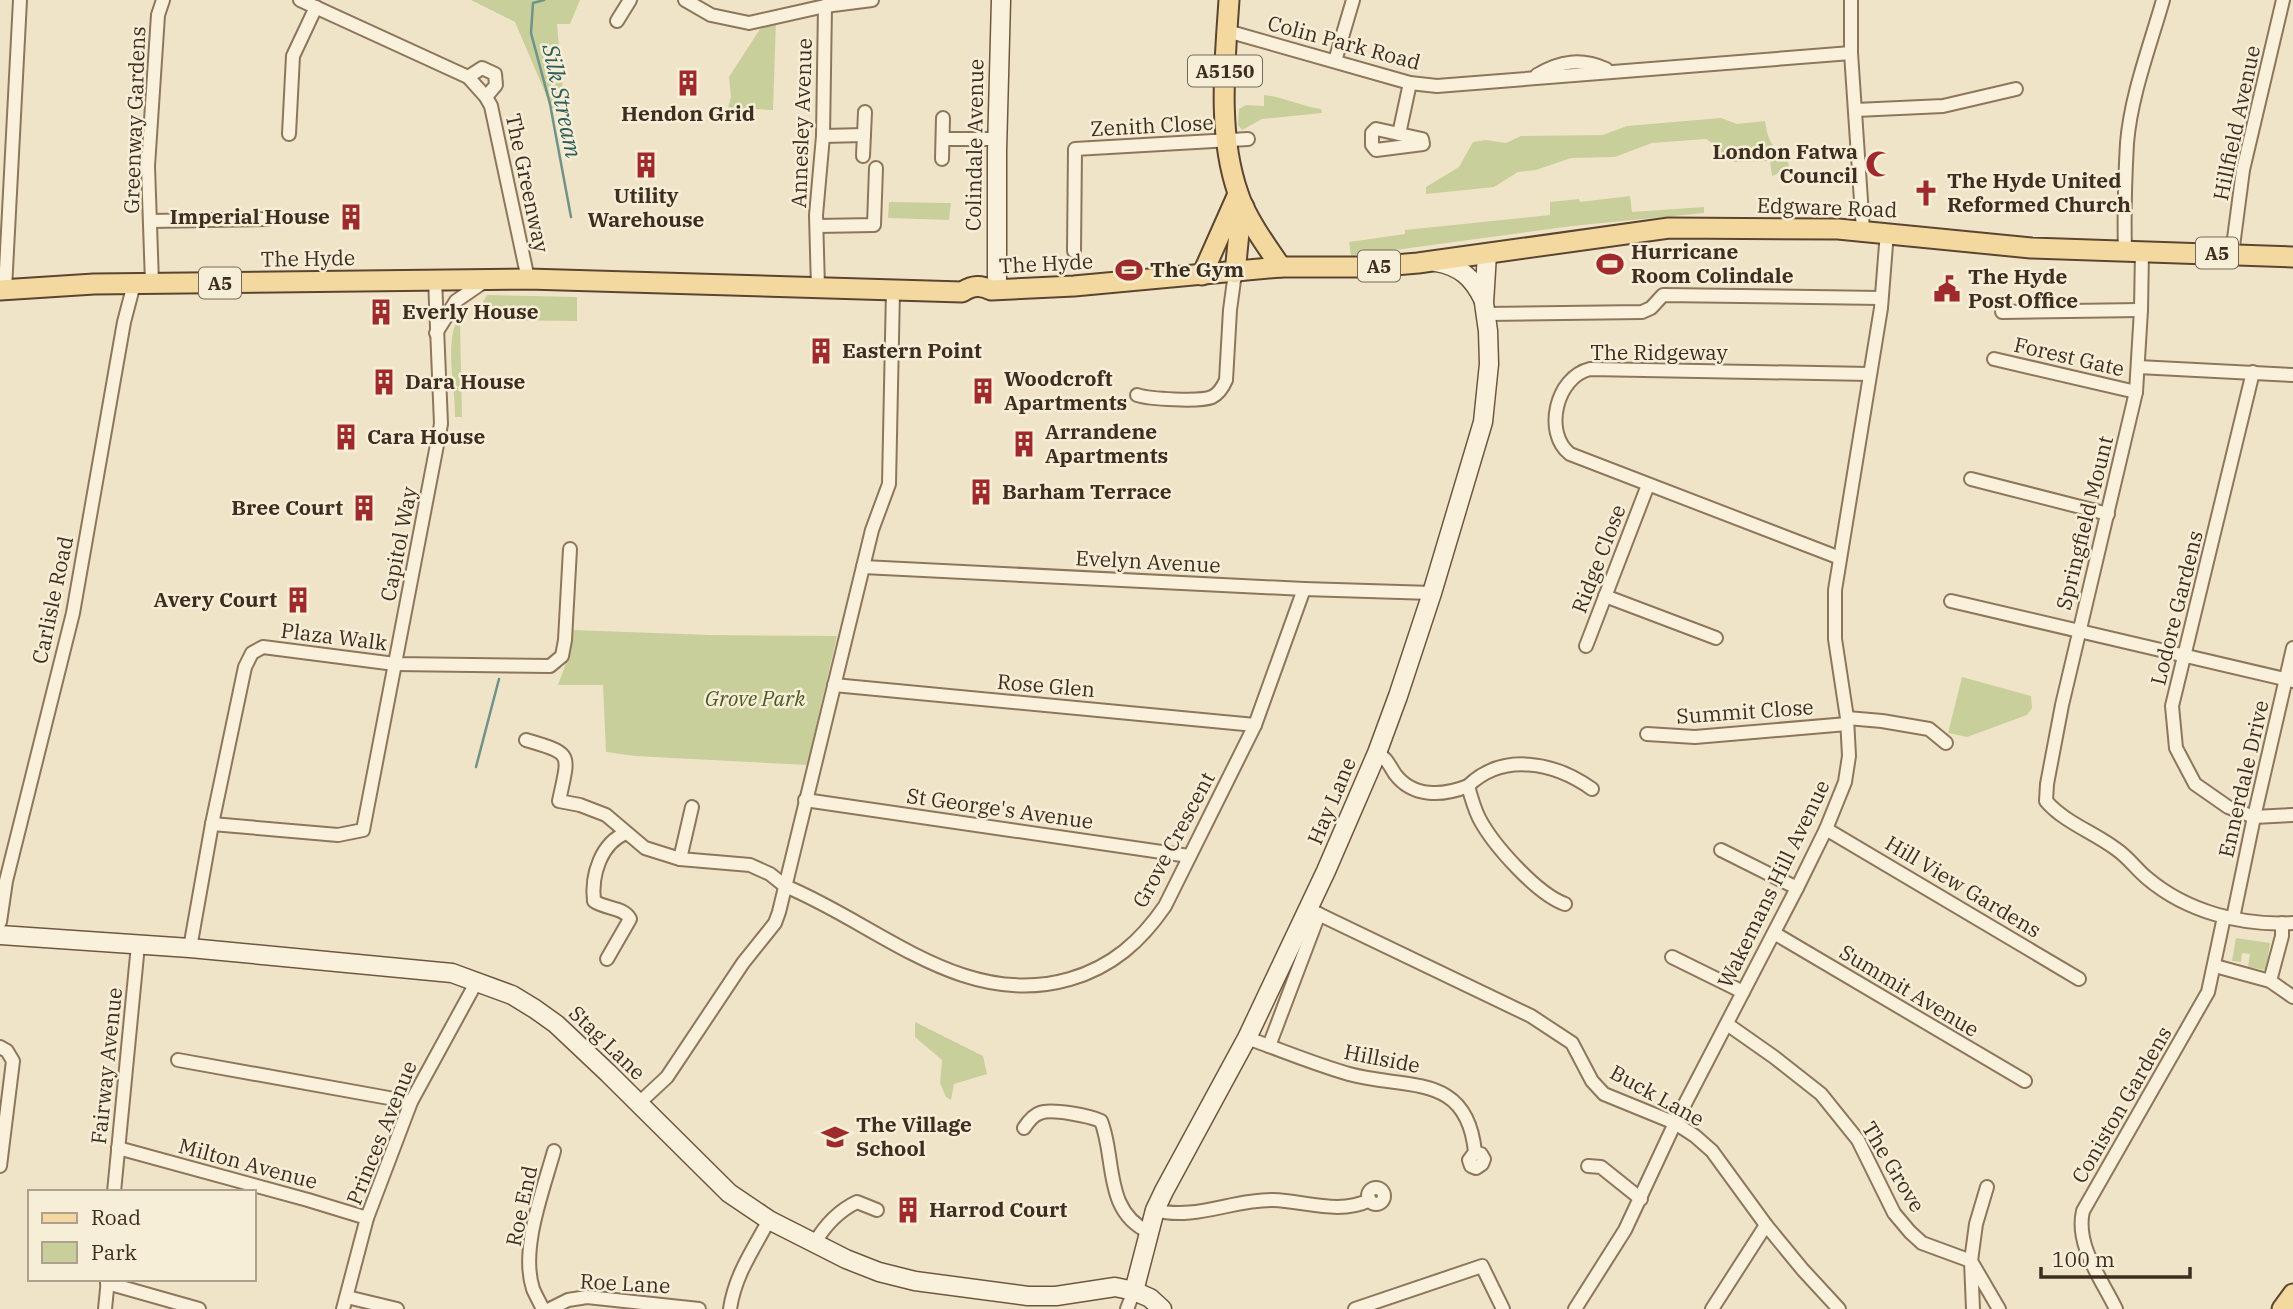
<svg xmlns="http://www.w3.org/2000/svg" width="2293" height="1309" viewBox="0 0 2293 1309" font-family="'IBM Plex Serif',serif">
<rect width="100%" height="100%" fill="#f0e4c8"/>
<g fill="#c9cf9b">
<polygon points="471,0 580,0 570,24 557,24 565,113 556,114 550,104 515,22"/>
<polygon points="776,21 773,110 728,108 731,97 729,77 760,29"/>
<path d="M1264 95C1284 97 1300 106 1321 109L1322 113 1262 119 1242 130 1238 125 1239 109 1246 105 1264 106Z"/>
<path d="M1721 118 1737 124 1765 121C1768 139 1770 147 1787 156L1789 166 1782 172 1772 176 1770 161 1735 162 1718 157 1712 143 1706 139 1652 143 1615 157 1571 158 1536 170 1518 172 1494 187 1426 194V187L1459 167 1473 142 1486 140 1506 143 1521 136 1603 135 1627 126Z"/>
<polygon points="1630,196 1632,212 1704,207 1704,213 1572,226 1351,256 1349,242 1405,234 1405,230 1550,215 1550,202 1579,199 1580,202"/>
<polygon points="889,202 951,203 949,220 888,218"/>
<polygon points="487,295 577,297 577,321 473,320"/>
<path d="M464 309 466 311 460 320 462 417H455C456 384 441 335 464 309Z"/>
<polygon points="572,630 710,635 837,636 807,765 635,756 606,752 603,685 558,685 567,660"/>
<polygon points="1962,677 2031,696 2032,708 2027,715 1967,737 1948,733"/>
<polygon points="2236,938 2270,943 2266,970 2248,967 2250,954 2242,953 2241,962 2232,961"/>
<polygon points="915,1022 983,1056 987,1074 954,1084 951,1100 946,1097 940,1083 942,1060 915,1037"/>
</g>
<g fill="none" stroke-linecap="round" stroke-linejoin="round">
<g stroke="#6f938a" stroke-width="2.5">
<polyline points="544,0 533,3 531,33 550,104 571,217"/>
<polyline points="476,767 499,679"/>
</g>
<g stroke="#8d765c" stroke-width="16">
<g id="street">
<polyline points="300,0 468,77 486,97 491,106 528,279"/>
<polyline points="685,0 711,15 749,23 825,6 872,0"/>
<polyline points="1851,0 1851,53 1863,230"/>
<polyline points="617,21 630,0"/>
<polyline points="1227,31 1410,83 1437,86 1851,53"/>
<polyline points="1335,61 1353,0"/>
<path d="M1537 75C1560 61 1581 58 1606 69"/>
<polyline points="468,77 482,68 495,74 496,85 486,97"/>
<polyline points="1856,110 1943,106 2016,89"/>
<polygon points="1376,129 1422,139 1423,144 1376,150 1372,145 1372,133"/>
<polyline points="289,134 293,56 316,7"/>
<polyline points="1399,134 1410,83"/>
<polyline points="823,136 864,135"/>
<polyline points="943,139 998,139"/>
<polyline points="863,156 865,112"/>
<polyline points="942,159 943,118"/>
<polyline points="150,221 268,219"/>
<polyline points="817,226 874,225 876,168"/>
<polyline points="1074,251 1075,149 1248,139"/>
<path d="M2142 251 2141 310 2136 392 2062 705 2047 784 2046 801C2064 822 2093 832 2116 849 2128 857 2136 869 2147 878 2187 912 2242 926 2293 923"/>
<path d="M2125 252C2124 216 2125 179 2127 143 2131 95 2150 46 2163 0"/>
<polyline points="2232,254 2243,170 2283,0"/>
<polyline points="152,283 148,166 158,15 163,0"/>
<polyline points="818,288 816,215 823,136 825,6"/>
<polyline points="5,289 20,0"/>
<polyline points="2002,312 2141,310"/>
<polyline points="1486,314 1642,312 1651,308 1663,295 1881,298"/>
<polyline points="436,333 456,301 485,281"/>
<polyline points="1994,359 2136,392"/>
<polyline points="2138,367 2293,375"/>
<polyline points="2253,372 2172,706 2176,748 2195,784 2228,807 2254,817 2293,815"/>
<path d="M1137 395C1149 399 1200 402 1212 397 1218 394 1223 387 1226 380L1230 310 1235 273"/>
<polyline points="1971,479 2108,514"/>
<path d="M1840 558 1570 454C1543 433 1556 377 1590 369L1870 374"/>
<polyline points="863,567 1304,589 1432,593"/>
<polyline points="1605,596 1716,638"/>
<polyline points="1951,601 2293,681"/>
<polyline points="1586,646 1648,485"/>
<polyline points="834,685 1255,725"/>
<polyline points="1847,718 1882,721 1929,729 1946,743"/>
<polyline points="1647,734 1695,737 1847,724"/>
<path d="M526 740C574 754 569 753 559 801L580 805 606 815 645 848 680 859 750 865 770 874 785 886C878 924 963 1010 1070 979 1112 967 1141 941 1165 906L1255 725 1304 589"/>
<path d="M1377 753C1387 758 1389 765 1395 774 1413 798 1443 796 1468 786 1471 797 1474 808 1479 818 1493 845 1537 894 1565 904"/>
<path d="M1468 786C1503 752 1554 762 1592 789"/>
<polyline points="805,800 1189,856"/>
<polyline points="212,824 338,835 363,830 441,424 435,279"/>
<polyline points="1826,829 2079,979"/>
<polyline points="1721,850 1797,888"/>
<polyline points="680,859 692,807"/>
<polyline points="1308,909 1531,1016 1572,1043 1592,1081 1604,1094 1675,1123 1695,1136 1712,1151 1766,1225 1803,1270 1839,1309"/>
<polyline points="2233,918 2254,817 2293,648"/>
<polyline points="0,922 6,881 73,613 124,322 134,284"/>
<polyline points="1774,933 2025,1081"/>
<polyline points="190,948 212,824 245,667 252,653 263,647 395,664 550,666 562,656 565,640 570,549"/>
<polyline points="1672,957 1743,992"/>
<path d="M607 959 630 919C624 907 605 909 594 901 591 875 601 843 626 833"/>
<polyline points="2215,966 2270,981 2293,997"/>
<polyline points="2270,981 2282,936 2282,923"/>
<polyline points="1727,1024 1774,1057 1821,1094 1858,1140 1894,1213 1910,1232 1922,1243 1971,1261 1973,1309"/>
<path d="M1247 1038C1281 1050 1314 1064 1349 1074 1408 1090 1467 1072 1475 1152L1469 1160 1471 1166 1476 1168 1482 1164 1484 1159 1481 1154 1475 1152"/>
<polyline points="1269,1046 1319,914"/>
<polyline points="0,1047 7,1051 13,1061 0,1166"/>
<polyline points="178,1060 411,1102"/>
<polyline points="638,1104 667,1077 743,963 775,923 779,912 872,530 889,484 893,290"/>
<path d="M1024 1128C1028 1122 1033 1115 1040 1113 1051 1108 1090 1116 1101 1121 1116 1158 1103 1211 1149 1232"/>
<polyline points="118,1148 308,1200 367,1218"/>
<polyline points="1588,1166 1601,1167 1641,1199"/>
<polyline points="1987,1187 1976,1224 1971,1261 1999,1309"/>
<circle cx="1376" cy="1196" r="8"/>
<polyline points="114,1192 138,945"/>
<path d="M1155 1210C1194 1221 1234 1199 1273 1200 1305 1201 1339 1215 1370 1200"/>
<path d="M814 1244C825 1225 838 1211 857 1202L877 1210"/>
<polyline points="107,1283 199,1309"/>
<polyline points="347,1297 397,1309"/>
<polyline points="105,1309 108,1279"/>
<polyline points="343,1309 367,1218 411,1102 477,981"/>
<path d="M543 1309C540 1303 536 1296 533 1289 520 1249 543 1191 554 1151"/>
<polyline points="550,1309 568,1300 587,1297 699,1309"/>
<path d="M730 1309C735 1275 753 1250 769 1220"/>
<polyline points="1127,1309 1134,1291"/>
<polyline points="1355,1309 1482,1266 1503,1309"/>
<polyline points="1575,1309 1625,1230 1675,1123 1797,888 1826,829 1845,782 1849,756 1847,718 1835,639 1835,590 1881,308 1887,232"/>
<polyline points="1712,1309 1766,1225"/>
<path d="M2116 1309C2102 1280 2075 1245 2083 1211L2208 992 2224 917"/>
</g>
</g>
<g stroke="#6f573f" stroke-width="21">
<g id="secondary">
<path d="M1436 262C1460 266 1473 278 1483 299"/>
<polyline points="997,290 997,151 1001,0"/>
<polyline points="0,935 190,948 452,973 512,995 535,1009 556,1024 608,1073 729,1193 769,1220 846,1259 879,1272 915,1281 1028,1296 1056,1296 1115,1287 1134,1291 1150,1298 1162,1309"/>
<polyline points="1134,1291 1155,1210 1164,1191 1247,1038 1326,871 1377,753 1398,696 1432,593 1483,422 1489,364 1488,331 1484,303 1487,254"/>
</g>
</g>
<g stroke="#5b4430" stroke-width="23">
<g id="primary">
<path d="M1229 0C1225 62 1217 133 1238 193 1245 216 1267 247 1281 267"/>
<polyline points="1235,273 1241,212 1244,207"/>
<polyline points="1202,275 1238,194"/>
<path d="M0 290 94 284 528 279 962 292C973 285 981 285 991 290L1074 286 1281 267H1371L1418 263 1669 228 1838 229 2031 248 2293 257"/>
<polyline points="2282,1309 2293,1294"/>
</g>
</g>
<use href="#street" stroke="#faf1dc" stroke-width="12"/>
<use href="#secondary" stroke="#faf1dc" stroke-width="18"/>
<use href="#primary" stroke="#f3d9a0" stroke-width="19"/>
</g>
<defs>
<g id="building-bare" transform="scale(2.1)"><path d="M-4-6H4V6H1V3H-1V6H-4ZM-2.5-4.3h1.7v1.8h-1.7ZM.8-4.3h1.7v1.8H.8ZM-2.5-1h1.7V.8h-1.7ZM.8-1h1.7V.8H.8Z" fill="#9e2a2b" stroke="#f7eed8" stroke-width="2.5" paint-order="stroke"/></g>
<g id="mosque-bare" transform="scale(2.1)"><path d="M3.5-4.9A6 6 0 1 0 3.5 4.9A5 5 0 1 1 3.5-4.9Z" fill="#9e2a2b" stroke="#f7eed8" stroke-width="2.5" paint-order="stroke"/></g>
<g id="church-bare" transform="scale(2.1)"><path d="M-1.2-6h2.4v3.5h3.3v2.4h-3.3V6h-2.4V-.1h-3.3v-2.4h3.3Z" fill="#9e2a2b" stroke="#f7eed8" stroke-width="2.5" paint-order="stroke"/></g>
<g id="stadium-bare" transform="scale(2.1)"><path d="M0-5a6.5 5 0 1 0 0 10a6.5 5 0 1 0 0-10ZM-3.5-1.8h7v3.6h-7Z" fill="#9e2a2b" stroke="#f7eed8" stroke-width="2.5" paint-order="stroke"/></g>
<g id="civic-bare" transform="scale(2.1)"><path d="M-.6-6.5H3V-4.5H.6V-3L4-1V1h2V6H-6V1h2V-1L-.6-3ZM-1.2 2.5V6h2.4V2.5Z" fill="#9e2a2b" stroke="#f7eed8" stroke-width="2.5" paint-order="stroke"/></g>
<g id="school-bare" transform="scale(2.1)"><path d="M0-5L7-2L0 1L-7-2ZM-4 1L0 2.5L4 1V4Q0 6-4 4Z" fill="#9e2a2b" stroke="#f7eed8" stroke-width="2.5" paint-order="stroke"/></g>
</defs>
<g fill-rule="evenodd">
<use href="#building-bare" x="688" y="83"/>
<use href="#mosque-bare" x="1879" y="164"/>
<use href="#building-bare" x="646" y="165"/>
<use href="#church-bare" x="1926" y="193"/>
<use href="#building-bare" x="351" y="217"/>
<use href="#stadium-bare" x="1610" y="264"/>
<use href="#stadium-bare" x="1129" y="270"/>
<use href="#civic-bare" x="1947" y="289"/>
<use href="#building-bare" x="381" y="312"/>
<use href="#building-bare" x="821" y="351"/>
<use href="#building-bare" x="384" y="382"/>
<use href="#building-bare" x="983" y="391"/>
<use href="#building-bare" x="346" y="437"/>
<use href="#building-bare" x="1024" y="444"/>
<use href="#building-bare" x="981" y="492"/>
<use href="#building-bare" x="364" y="508"/>
<use href="#building-bare" x="298" y="600"/>
<use href="#school-bare" x="835" y="1137"/>
<use href="#building-bare" x="908" y="1210"/>
</g>
<g text-anchor="middle" stroke-width="5" stroke-linejoin="round" paint-order="stroke">
<g fill="#f7eed8" stroke="#756857" stroke-width="2">
<rect x="1188" y="55.5" width="74" height="31" rx="5"/>
<rect x="2196" y="237.5" width="42" height="31" rx="5"/>
<rect x="1358" y="250.5" width="42" height="31" rx="5"/>
<rect x="199" y="267.5" width="42" height="31" rx="5"/>
</g>
<g font-size="19" font-weight="bold" fill="#3d2e20">
<text x="1225" y="78">A5150</text>
<text x="2217" y="260">A5</text>
<text x="1379" y="273">A5</text>
<text x="220" y="290">A5</text>
</g>
<g font-size="21" fill="#3d2e20" stroke="#f7eed8">
<text transform="translate(1344 43) rotate(15)" y="7">Colin Park Road</text>
<text transform="translate(135 120) rotate(-88)" y="7">Greenway Gardens</text>
<text transform="translate(802 123) rotate(-88)" y="7">Annesley Avenue</text>
<text transform="translate(2237 123) rotate(-78)" y="7">Hillfield Avenue</text>
<text transform="translate(1152 126) rotate(-3)" y="7">Zenith Close</text>
<text transform="translate(975 145) rotate(-89)" y="7">Colindale Avenue</text>
<text transform="translate(527 183) rotate(78)" y="7">The Greenway</text>
<text transform="translate(1827 208) rotate(2)" y="7">Edgware Road</text>
<text transform="translate(308 259) rotate(-1)" y="7">The Hyde</text>
<text transform="translate(1046 264) rotate(-3)" y="7">The Hyde</text>
<text x="1659" y="360">The Ridgeway</text>
<text transform="translate(2069 357) rotate(13)" y="7">Forest Gate</text>
<text transform="translate(2085 523) rotate(-76)" y="7">Springfield Mount</text>
<text transform="translate(399 544) rotate(-79)" y="7">Capitol Way</text>
<text transform="translate(1599 559) rotate(-69)" y="7">Ridge Close</text>
<text transform="translate(1148 562) rotate(3)" y="7">Evelyn Avenue</text>
<text transform="translate(53 600) rotate(-78)" y="7">Carlisle Road</text>
<text transform="translate(2177 608) rotate(-76)" y="7">Lodore Gardens</text>
<text transform="translate(334 637) rotate(7)" y="7">Plaza Walk</text>
<text transform="translate(1046 686) rotate(5)" y="7">Rose Glen</text>
<text transform="translate(1745 712) rotate(-4)" y="7">Summit Close</text>
<text transform="translate(2244 779) rotate(-77)" y="7">Ennerdale Drive</text>
<text transform="translate(1332 801) rotate(-67)" y="7">Hay Lane</text>
<text transform="translate(1000 809) rotate(8)" y="7">St George's Avenue</text>
<text transform="translate(1174 840) rotate(-62)" y="7">Grove Crescent</text>
<text transform="translate(1774 884) rotate(-64)" y="7">Wakemans Hill Avenue</text>
<text transform="translate(1963 887) rotate(31)" y="7">Hill View Gardens</text>
<text transform="translate(1909 991) rotate(31)" y="7">Summit Avenue</text>
<text transform="translate(607 1043) rotate(44)" y="7">Stag Lane</text>
<text transform="translate(1382 1059) rotate(11)" y="7">Hillside</text>
<text transform="translate(107 1066) rotate(-84)" y="7">Fairway Avenue</text>
<text transform="translate(1657 1096) rotate(29)" y="7">Buck Lane</text>
<text transform="translate(2122 1105) rotate(-60)" y="7">Coniston Gardens</text>
<text transform="translate(382 1133) rotate(-68)" y="7">Princes Avenue</text>
<text transform="translate(248 1164) rotate(15)" y="7">Milton Avenue</text>
<text transform="translate(1893 1167) rotate(59)" y="7">The Grove</text>
<text transform="translate(522 1206) rotate(-78)" y="7">Roe End</text>
<text transform="translate(625 1284) rotate(3)" y="7">Roe Lane</text>
</g>
<g font-size="21" font-weight="bold" fill="#3d2e20" stroke="#f7eed8" text-anchor="start">
<text x="688" y="121" text-anchor="middle">Hendon Grid</text>
<text x="1858" y="159" text-anchor="end">London Fatwa<tspan x="1858" dy="24">Council</tspan></text>
<text x="1947" y="188">The Hyde United<tspan x="1947" dy="24">Reformed Church</tspan></text>
<text x="646" y="203" text-anchor="middle">Utility<tspan x="646" dy="24">Warehouse</tspan></text>
<text x="330" y="224" text-anchor="end">Imperial House</text>
<text x="1631" y="259">Hurricane<tspan x="1631" dy="24">Room Colindale</tspan></text>
<text x="1150" y="277">The Gym</text>
<text x="1968" y="284">The Hyde<tspan x="1968" dy="24">Post Office</tspan></text>
<text x="402" y="319">Everly House</text>
<text x="842" y="358">Eastern Point</text>
<text x="1004" y="386">Woodcroft<tspan x="1004" dy="24">Apartments</tspan></text>
<text x="405" y="389">Dara House</text>
<text x="1045" y="439">Arrandene<tspan x="1045" dy="24">Apartments</tspan></text>
<text x="367" y="444">Cara House</text>
<text x="1002" y="499">Barham Terrace</text>
<text x="343" y="515" text-anchor="end">Bree Court</text>
<text x="277" y="607" text-anchor="end">Avery Court</text>
<text x="856" y="1132">The Village<tspan x="856" dy="24">School</tspan></text>
<text x="929" y="1217">Harrod Court</text>
</g>
<g font-size="21" font-style="italic" fill="#4d5a26" stroke="#f7eed8">
<text x="755" y="706">Grove Park</text>
</g>
<g font-size="23" font-style="italic" fill="#2f5d5a" stroke="#f7eed8">
<text transform="translate(562 101) rotate(78)" y="8">Silk Stream</text>
</g>
</g>
<rect x="28" y="1190" width="228" height="91" fill="#f7eed8" stroke="#ada18e" stroke-width="2"/>
<rect x="42" y="1213" width="35" height="10" fill="#f3d9a0" stroke="#ada18e" stroke-width="2"/>
<text x="91" y="1225" font-size="21" fill="#3d2e20">Road</text>
<rect x="42" y="1242" width="35" height="21" fill="#c9cf9b" stroke="#ada18e" stroke-width="2"/>
<text x="91" y="1260" font-size="21" fill="#3d2e20">Park</text>
<path d="M2041 1267v10h149v-10" fill="none" stroke="#3d2e20" stroke-width="3.5"/>
<text x="2052" y="1267" font-size="21" fill="#3d2e20" stroke="#f7eed8" stroke-width="5" paint-order="stroke">100 m</text>
</svg>
